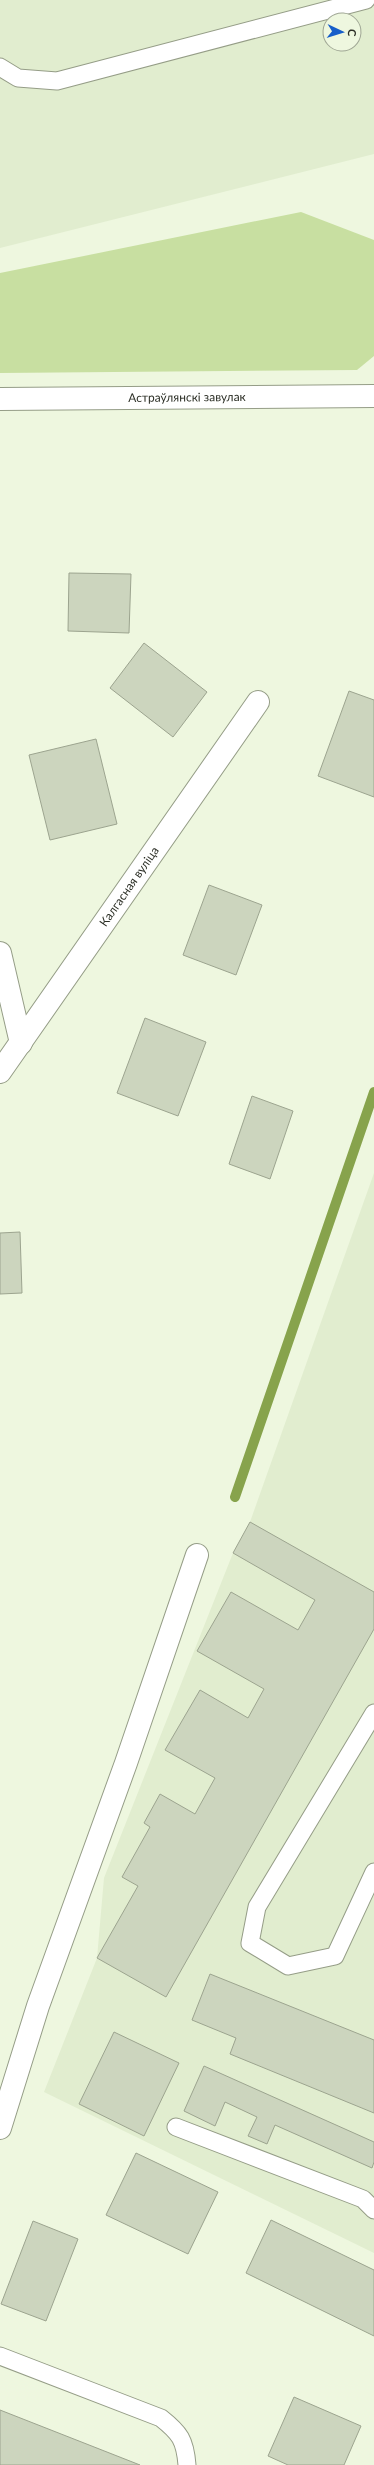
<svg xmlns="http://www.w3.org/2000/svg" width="374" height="2465" viewBox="0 0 374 2465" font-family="Lato,sans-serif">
<rect width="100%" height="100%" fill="#eef7df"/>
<g fill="#e1edcf" fill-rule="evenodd">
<path d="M0 0H374V154L0 248ZM330 20H354V44H330Z"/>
<polygon points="374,1173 374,2253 44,2092 97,1958 104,1878 233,1553 250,1522"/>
</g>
<polygon fill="#c8dfa1" points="301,212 374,240 374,356 357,370 0,373 0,273"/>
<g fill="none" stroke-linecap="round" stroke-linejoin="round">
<polyline stroke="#87a34c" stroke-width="10" points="235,1497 374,1092"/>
</g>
<g fill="#ccd5be" stroke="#9ca48f">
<polygon points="69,573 131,574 129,633 68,631"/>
<polygon points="144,643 207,692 173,737 110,688"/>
<polygon points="349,691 374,700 374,797 318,776"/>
<polygon points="96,739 117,824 50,840 29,755"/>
<polygon points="209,885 262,905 236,975 183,955"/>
<polygon points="145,1018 206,1042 178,1116 117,1093"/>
<polygon points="252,1096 293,1111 270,1179 229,1164"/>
<polygon points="20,1232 22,1293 0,1294 0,1233"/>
<polygon points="250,1522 374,1592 374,1629 166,1997 97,1958 138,1886 122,1877 150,1827 144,1823 160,1794 195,1814 215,1778 165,1750 200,1690 248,1718 264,1689 197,1651 231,1592 298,1630 315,1600 233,1553"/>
<polygon points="210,1974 374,2040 374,2113 230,2054 236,2038 192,2020"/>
<polygon points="114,2032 179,2063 144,2136 79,2104"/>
<polygon points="204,2066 374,2142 374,2162 372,2168 275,2125 267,2144 248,2136 257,2117 225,2102 215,2126 184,2111"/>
<polygon points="136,2153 218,2192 188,2254 106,2215"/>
<polygon points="271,2220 374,2270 374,2336 246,2273"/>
<polygon points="33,2221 78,2239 46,2321 1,2304"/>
<polygon points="294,2397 361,2426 344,2465 288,2465 268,2456"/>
<polygon points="0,2410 140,2465 0,2465"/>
</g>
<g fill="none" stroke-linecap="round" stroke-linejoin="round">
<g stroke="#959d87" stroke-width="19">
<g id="service">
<polyline points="0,67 18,78 57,81 366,0"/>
<polyline points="374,1713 257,1907 250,1943 288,1966 335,1956 374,1872"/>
<polyline points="176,2127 363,2199 374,2210"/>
<path d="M0 2356 161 2418C180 2433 185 2440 187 2465"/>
</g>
</g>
<g stroke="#959d87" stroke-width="24">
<g id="minor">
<path id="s1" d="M0 399 374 396"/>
<polyline points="0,953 21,1043"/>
<path id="s2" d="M0 1072 258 702"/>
<polyline points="0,2128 38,2006 126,1763 197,1555"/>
</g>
</g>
<use href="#service" stroke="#fff" stroke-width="17"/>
<use href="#minor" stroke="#fff" stroke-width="22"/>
</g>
<g text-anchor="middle" stroke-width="3" stroke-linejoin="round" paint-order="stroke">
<g font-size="12" fill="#2c2f26" stroke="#eef7df">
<text dy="4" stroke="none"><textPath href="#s1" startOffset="187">Астраўлянскі завулак</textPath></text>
<text dy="4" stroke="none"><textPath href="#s2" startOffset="226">Калгасная вуліца</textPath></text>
</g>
</g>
<g transform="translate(342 32) rotate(94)"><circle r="19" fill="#eef7df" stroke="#a0a795"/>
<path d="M0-3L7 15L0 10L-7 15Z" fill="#175ec9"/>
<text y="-6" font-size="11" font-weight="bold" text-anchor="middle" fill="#2c2f26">С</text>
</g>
</svg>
